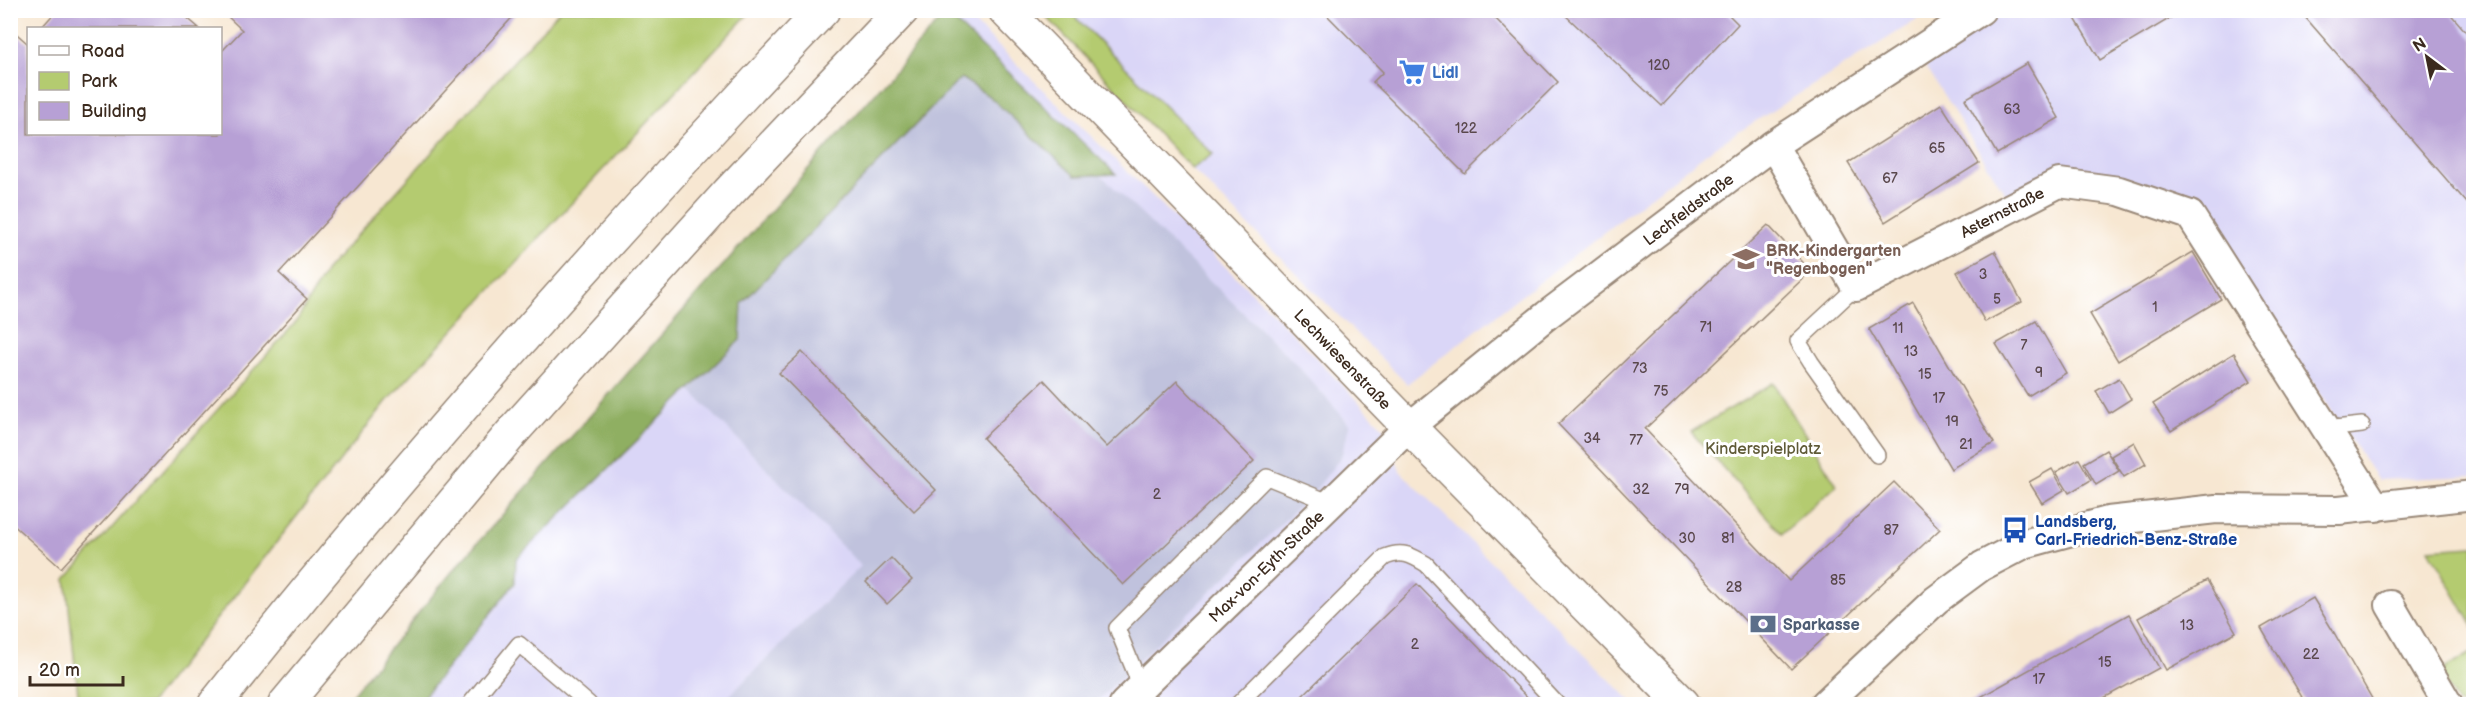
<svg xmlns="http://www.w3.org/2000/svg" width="2484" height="715" viewBox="0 0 2484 715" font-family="'Balsamiq Sans',sans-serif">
<rect width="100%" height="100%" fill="#fff"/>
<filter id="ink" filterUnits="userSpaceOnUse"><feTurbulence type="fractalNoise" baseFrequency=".0167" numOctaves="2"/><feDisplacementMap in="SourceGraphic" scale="12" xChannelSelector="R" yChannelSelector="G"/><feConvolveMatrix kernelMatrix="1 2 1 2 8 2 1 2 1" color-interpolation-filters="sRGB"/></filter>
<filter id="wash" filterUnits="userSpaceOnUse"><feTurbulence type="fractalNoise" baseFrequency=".008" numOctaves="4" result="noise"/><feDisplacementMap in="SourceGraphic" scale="24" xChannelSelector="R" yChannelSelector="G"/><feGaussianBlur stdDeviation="1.35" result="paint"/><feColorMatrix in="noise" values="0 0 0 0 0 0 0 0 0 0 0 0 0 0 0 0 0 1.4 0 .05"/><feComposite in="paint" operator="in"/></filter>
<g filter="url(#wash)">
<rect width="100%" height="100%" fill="#f7e7d2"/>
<g fill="#dad6f7">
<polygon points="949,10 962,11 1268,308 1385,429 1400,471 1634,704 344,704 451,573"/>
<polygon points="1069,11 1931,11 1713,148 1407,384 1192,169 1213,154"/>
<polygon points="2005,11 2473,11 2473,476 2378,480 2193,204 2118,178 2008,198 1923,62"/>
</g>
<polygon fill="#c0c2dd" points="980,58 1294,362 1350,425 1341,457 1315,491 1094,704 721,704 861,566 690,390 740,341 742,303"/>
<g fill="#b4cb70" stroke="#787a47" stroke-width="1.5">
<polygon points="560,10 751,11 387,401 150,704 79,704 66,579 296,322 327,269"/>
<polygon points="1041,11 1069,11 1213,154 1192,169"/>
<polygon points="1773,383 1837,485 1782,534 1691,432"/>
<polygon points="2473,546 2474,546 2473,626 2429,549"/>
<polygon points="2473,652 2473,704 2458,704 2439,672"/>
</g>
<polygon fill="#8faf62" stroke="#656c40" stroke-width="1.5" points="946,13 1116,174 1075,176 989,96 961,78 742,303 740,340 516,559 515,583 418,704 344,704 451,573"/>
<g id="blocks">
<g fill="#b7a0d5">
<polygon points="57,10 178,10 199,28 41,28"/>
<polygon points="231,10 519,10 279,273 307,299 61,568 10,522 10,28 27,43 28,42 28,134 220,134 220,48 223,50 242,30 227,16"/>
<polygon points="1322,10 1487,10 1558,82 1465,174 1373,82 1383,72"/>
<polygon points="1567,10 1724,10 1738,24 1662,106 1564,14"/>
<polygon points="2070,10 2178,10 2179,13 2100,60"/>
<polygon points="2312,10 2447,10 2474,41 2474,211 2305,17"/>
<polygon points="2027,63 2059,118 1997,154 1965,99"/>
<polygon points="1941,104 1979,163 1885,222 1848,163"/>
<polygon points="1768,225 1811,271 1645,429 1789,581 1894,482 1940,529 1791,669 1558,424"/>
<polygon points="1995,251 2022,302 1985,322 1957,272"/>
<polygon points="2193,252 2221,299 2118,361 2090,314"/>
<polygon points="1913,303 1994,443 1951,469 1869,329"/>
<polygon points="2036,321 2066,373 2028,396 1996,344"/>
<polygon points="802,352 936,490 914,511 779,373"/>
<polygon points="2234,353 2251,381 2171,431 2153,404"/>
<polygon points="2119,378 2131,399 2109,413 2096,391"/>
<polygon points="1044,380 1107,447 1177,381 1254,461 1123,585 983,438"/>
<polygon points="2134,442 2146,464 2124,477 2111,456"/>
<polygon points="2106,450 2119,471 2096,485 2084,463"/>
<polygon points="2079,459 2091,480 2069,493 2056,472"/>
<polygon points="2052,469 2064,490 2042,503 2029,482"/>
<polygon points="891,558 912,580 887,604 866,582"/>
<polygon points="2207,580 2236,632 2166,670 2138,618"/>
<polygon points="1417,584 1534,704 1294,704"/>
<polygon points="2313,598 2333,631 2375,704 2306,704 2261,628"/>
<polygon points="2129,614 2159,668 2093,704 1968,704"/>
</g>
</g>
</g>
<g filter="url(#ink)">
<use href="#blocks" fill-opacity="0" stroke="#998878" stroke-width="1.5"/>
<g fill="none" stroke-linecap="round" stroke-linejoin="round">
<g stroke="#998878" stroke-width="18">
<g id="lane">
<polyline points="1856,287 1798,341 1811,362 1877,455"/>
<polyline points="2326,429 2362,425"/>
<polyline points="1141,687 1117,628 1267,477 1331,503"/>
<polyline points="470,704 519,644 589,704"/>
<path d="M1238 704 1385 557C1402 550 1411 555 1426 564L1557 704"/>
</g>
</g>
<g stroke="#998878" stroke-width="32">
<g id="street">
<polyline points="1773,145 1856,287 2059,183 2119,191 2190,215 2376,507"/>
<polyline points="2390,605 2448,704"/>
<polyline points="1124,704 1409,427 1547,315 1735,173 1773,145 1981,10"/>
<polyline points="1825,704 1936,600 1982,566 2024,544 2108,521 2216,509 2339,510 2474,495"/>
</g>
</g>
<g stroke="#998878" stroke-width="36">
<polyline id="secondary" points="1005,10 1409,427 1683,704"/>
</g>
<g stroke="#998878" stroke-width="36">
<g id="highway">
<path d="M215 704C406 464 611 234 823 10"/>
<polyline points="285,704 515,429 729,192 902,10"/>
</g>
</g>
<use href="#lane" stroke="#fff" stroke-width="15"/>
<use href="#street" stroke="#fff" stroke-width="28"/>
<use href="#secondary" stroke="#fff" stroke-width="33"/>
<use href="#highway" stroke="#fff" stroke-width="33"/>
</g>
</g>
<defs>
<g id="supermarket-bare" transform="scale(2.07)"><path d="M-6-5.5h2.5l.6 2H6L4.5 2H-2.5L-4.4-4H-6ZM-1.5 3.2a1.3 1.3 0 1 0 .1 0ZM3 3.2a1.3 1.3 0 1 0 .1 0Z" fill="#3f7fe0" stroke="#fff" stroke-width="2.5" paint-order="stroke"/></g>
<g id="school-bare" transform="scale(2.07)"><path d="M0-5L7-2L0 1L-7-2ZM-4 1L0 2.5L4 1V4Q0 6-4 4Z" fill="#8d6e63" stroke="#fff" stroke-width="2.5" paint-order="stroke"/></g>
<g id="bus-bare" transform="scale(2.07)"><path d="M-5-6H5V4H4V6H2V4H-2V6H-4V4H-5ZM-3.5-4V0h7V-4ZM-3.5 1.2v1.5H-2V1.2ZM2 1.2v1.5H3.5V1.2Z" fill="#1a4fb4" stroke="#fff" stroke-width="2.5" paint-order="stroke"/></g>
<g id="bank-bare" transform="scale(2.07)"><path d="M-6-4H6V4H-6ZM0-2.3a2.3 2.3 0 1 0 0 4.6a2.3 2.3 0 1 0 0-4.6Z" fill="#5c6f8a" stroke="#fff" stroke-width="2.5" paint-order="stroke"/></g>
</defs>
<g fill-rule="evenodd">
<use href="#supermarket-bare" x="1412" y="72"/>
<use href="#school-bare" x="1746" y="259"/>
<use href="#bus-bare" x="2015" y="530"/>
<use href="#bank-bare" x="1763" y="624"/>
</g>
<g text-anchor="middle" stroke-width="6" stroke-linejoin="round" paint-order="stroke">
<g font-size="14" fill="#5a484c">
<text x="1659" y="70">120</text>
<text x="2012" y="114">63</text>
<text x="1466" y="133">122</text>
<text x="1937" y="153">65</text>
<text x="1890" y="183">67</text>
<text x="1983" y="279">3</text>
<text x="1997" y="304">5</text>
<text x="2155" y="312">1</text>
<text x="1706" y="332">71</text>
<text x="1898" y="333">11</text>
<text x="2024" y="350">7</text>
<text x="1911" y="356">13</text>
<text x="1640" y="373">73</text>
<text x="2039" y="377">9</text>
<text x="1925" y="379">15</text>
<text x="1661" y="396">75</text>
<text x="1939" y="403">17</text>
<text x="1952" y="426">19</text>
<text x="1592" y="443">34</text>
<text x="1636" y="445">77</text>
<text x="1966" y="449">21</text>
<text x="1641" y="494">32</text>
<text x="1682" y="494">79</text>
<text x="1157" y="499">2</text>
<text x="1891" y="535">87</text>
<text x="1687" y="543">30</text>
<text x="1728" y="543">81</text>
<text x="1838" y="585">85</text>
<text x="1734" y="592">28</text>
<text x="2187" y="630">13</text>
<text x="1415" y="649">2</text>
<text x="2311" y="659">22</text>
<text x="2105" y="667">15</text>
<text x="2039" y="684">17</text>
</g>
<g font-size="16" font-weight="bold" fill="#366cbe" stroke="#fff" text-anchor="start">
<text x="1432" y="78">Lidl</text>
</g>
<g font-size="16" fill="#3b2a1e" stroke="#fff">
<text transform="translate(1688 209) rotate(-37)" y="6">Lechfeldstraße</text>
<text transform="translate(2002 212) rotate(-27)" y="6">Asternstraße</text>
<text transform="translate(1343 359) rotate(46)" y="6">Lechwiesenstraße</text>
<text transform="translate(1266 566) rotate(-44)" y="6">Max-von-Eyth-Straße</text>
</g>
<g font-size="16" font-weight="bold" fill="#785e54" stroke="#fff" text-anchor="start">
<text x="1766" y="256">BRK-Kindergarten<tspan x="1766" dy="18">"Regenbogen"</tspan></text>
</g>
<g font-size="16" fill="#5f5a37" stroke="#fff">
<text x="1763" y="454">Kinderspielplatz</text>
</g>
<g font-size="16" font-weight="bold" fill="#164399" stroke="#fff" text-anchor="start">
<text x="2035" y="527">Landsberg,<tspan x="2035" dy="18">Carl-Friedrich-Benz-Straße</tspan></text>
</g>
<g font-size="16" font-weight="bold" fill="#4e5e75" stroke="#fff" text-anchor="start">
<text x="1783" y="630">Sparkasse</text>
</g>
</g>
<rect width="2484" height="715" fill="none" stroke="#fff" stroke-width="36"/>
<rect x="27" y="27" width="195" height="108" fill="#ffffff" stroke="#b1aaa5" stroke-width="1.5"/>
<rect x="39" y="46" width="30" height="9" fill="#ffffff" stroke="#b1aaa5" stroke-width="1.5"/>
<text x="81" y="57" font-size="18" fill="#3b2a1e">Road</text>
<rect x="39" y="72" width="30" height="18" fill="#b4cb70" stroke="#b1aaa5" stroke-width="1.5"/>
<text x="81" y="87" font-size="18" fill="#3b2a1e">Park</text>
<rect x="39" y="102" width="30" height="18" fill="#b7a0d5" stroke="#b1aaa5" stroke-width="1.5"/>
<text x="81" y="117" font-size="18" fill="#3b2a1e">Building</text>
<g transform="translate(2427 57) rotate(328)" stroke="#ffffff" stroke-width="4.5" paint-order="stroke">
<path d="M0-4.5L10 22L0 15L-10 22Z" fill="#3b2a1e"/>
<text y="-9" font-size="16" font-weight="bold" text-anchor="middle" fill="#3b2a1e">N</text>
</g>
<path d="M30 676v9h93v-9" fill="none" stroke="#3b2a1e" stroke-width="3"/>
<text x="39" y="676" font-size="18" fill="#3b2a1e" stroke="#ffffff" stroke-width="4.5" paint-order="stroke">20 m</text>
</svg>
